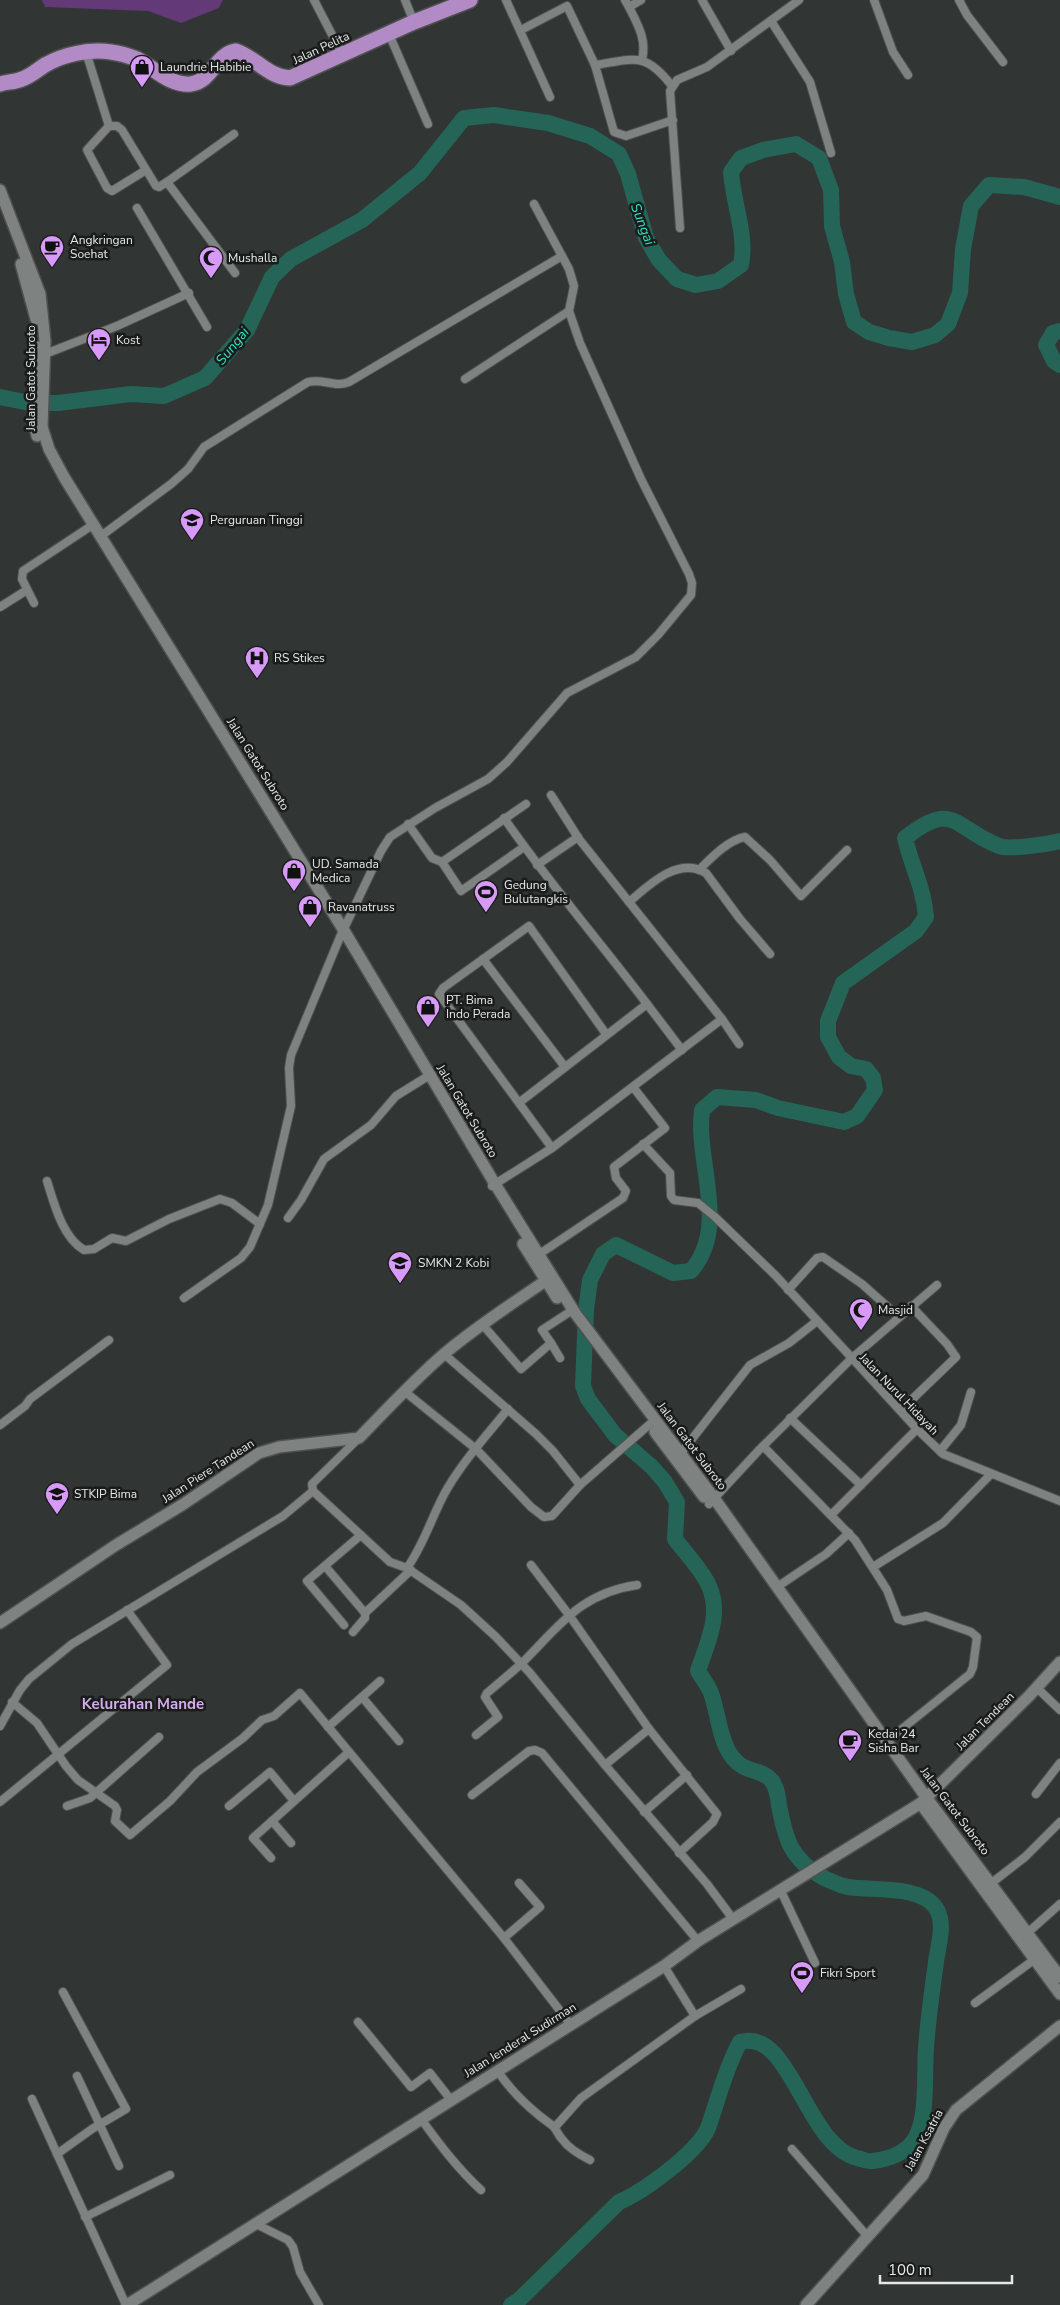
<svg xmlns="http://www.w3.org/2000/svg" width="1060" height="2305" viewBox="0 0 1060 2305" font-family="'Nunito Sans',sans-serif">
<rect width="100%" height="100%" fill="#313534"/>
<polygon fill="#633977" points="42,0 223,0 219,8 181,23 148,11 45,7"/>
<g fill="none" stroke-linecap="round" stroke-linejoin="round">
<g stroke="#246557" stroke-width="16">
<polyline points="1060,331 1053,333 1046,345 1054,361 1060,365"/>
<path d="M0 397 30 403H58L131 394 164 396 205 378 247 330 272 277 291 259 362 220 420 173 464 118 494 115 548 123 590 136 619 154 628 174 646 238 659 260 677 279 696 285 718 281 741 265C747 234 733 203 731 172L741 158 763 150 796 144 819 158 831 190 832 226 842 262 846 294 854 322 869 332 889 338 912 342 935 335 948 324 960 293 963 249 971 206 989 185 1024 187 1060 197"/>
<path d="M511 2305 519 2300 619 2202C643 2192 693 2155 706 2132 710 2125 712 2115 715 2107 722 2084 729 2062 740 2042 791 2027 805 2145 857 2158 862 2159 868 2162 873 2161 890 2159 908 2152 916 2137 928 2115 924 2073 926 2048 928 2019 932 1991 936 1962 938 1945 946 1924 936 1908 921 1885 873 1891 848 1887 840 1886 831 1881 824 1878 791 1860 785 1839 779 1805 778 1797 777 1788 772 1781 762 1767 745 1776 730 1754 719 1737 718 1712 711 1693 708 1685 702 1678 698 1671 707 1643 722 1615 709 1586 702 1570 686 1554 675 1539L677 1502 665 1482 652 1467 615 1435 588 1399 583 1386 586 1310 590 1280 603 1254 616 1245 673 1273 691 1271C730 1226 695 1162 702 1110L717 1097 756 1100 778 1108 844 1122 857 1116 875 1090 873 1078 866 1069 851 1066 839 1057 828 1037V1021L843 983 916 931 926 917C924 888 911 865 905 838 954 799 953 828 999 846 1009 850 1048 844 1060 841"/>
</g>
<g stroke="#4e5150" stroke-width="10">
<g id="street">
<polyline points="314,0 342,54"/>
<polyline points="405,0 414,22"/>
<polyline points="506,0 550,97"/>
<polyline points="625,0 629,7 641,0"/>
<polyline points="702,0 731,51"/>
<polyline points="874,0 893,52 908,75"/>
<polyline points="959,0 967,15 1003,62"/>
<path d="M629 7C638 25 647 40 642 60"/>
<polyline points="771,21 810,82 831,153"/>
<polyline points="521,30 567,6 595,65 614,132 626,136 673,120"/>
<polyline points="389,34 428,124"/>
<polyline points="86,52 109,126 117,126 122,130 156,186 159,187 167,182 234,134"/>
<path d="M595 65C634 59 645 51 672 86"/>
<polyline points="109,126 87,150 107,188 112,191 146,170"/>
<polyline points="167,182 235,273"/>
<polyline points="137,208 207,327"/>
<polyline points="680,228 670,91 677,80 707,67 799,0"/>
<polyline points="45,354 117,326 189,293"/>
<polyline points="465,379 569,311"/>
<path d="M101 536 171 484 188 469 204 447 308 382C323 378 334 388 349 382L562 256"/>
<polyline points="34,603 22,579 23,571 88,528"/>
<polyline points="0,607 27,590"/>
<path d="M504 818C549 883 600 942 647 1004"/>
<polyline points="408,824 432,858 442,862"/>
<polyline points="524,847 461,891 442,862 526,804"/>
<polyline points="537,865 578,837"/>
<path d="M699 870C711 858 728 840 745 837L770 860 801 896 847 850"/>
<path d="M629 902C649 885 678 856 706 873L740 919 770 954"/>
<polyline points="483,959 565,1067"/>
<polyline points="722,1019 739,1044"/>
<polyline points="520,1102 647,1004 682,1050"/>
<polyline points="643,1144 670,1173 671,1196 674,1200 698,1203 715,1217 775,1275 852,1358 937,1285"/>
<polyline points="552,1148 439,994 443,988 529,926 606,1034"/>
<path d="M47 1181C54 1203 62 1237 84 1250L94 1249 112 1238 126 1241 169 1219 220 1199 232 1203 260 1224"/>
<polyline points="492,1186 552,1148 722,1019 579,839 551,795"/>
<polyline points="288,1218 301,1200 324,1159 371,1125 396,1096 425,1078"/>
<polyline points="535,1257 623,1198 626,1191 616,1178 614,1167 665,1128 633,1087"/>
<polyline points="788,1290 817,1258 823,1257 862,1284 899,1317"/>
<polyline points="184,1298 241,1258 250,1247 268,1205 291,1106 289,1068 291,1055 340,937 381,851 390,837 435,808 488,779 507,762 567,693 636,657 658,635 691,595 692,583 689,574 641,479 580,343 569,311 574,286 569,269 534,204"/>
<polyline points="482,1324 521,1369 551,1343 542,1330 568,1313"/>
<polyline points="551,1343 560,1358"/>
<polyline points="444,1354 536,1434 553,1451 580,1485"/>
<polyline points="404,1391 476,1449 531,1507 544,1517 552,1516 580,1485 650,1424"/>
<polyline points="901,1410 956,1357 947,1344 911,1306"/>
<polyline points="790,1418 861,1485"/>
<polyline points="0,1425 25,1406 30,1399 109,1340"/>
<polyline points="359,1438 312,1484 313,1491 390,1562 407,1568 461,1605 496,1637 530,1673 605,1765 707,1884 733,1919"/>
<polyline points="763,1446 855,1540 887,1590 898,1619 904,1621 926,1616 971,1632 977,1637 973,1667 970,1674 887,1741"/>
<polyline points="940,1451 961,1425 971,1392"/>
<polyline points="681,1453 750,1365 789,1343 817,1321"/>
<polyline points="709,1504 760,1449 852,1358 917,1429 943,1454 1060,1501"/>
<polyline points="831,1515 917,1429"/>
<polyline points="531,1565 569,1615 649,1729 717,1814 713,1822 679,1853"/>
<polyline points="325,1566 365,1613"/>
<polyline points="873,1567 943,1523 991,1474"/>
<path d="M407 1568C425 1543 432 1515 447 1489 464 1460 487 1435 508 1409"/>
<polyline points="777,1587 826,1554 849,1533"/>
<polyline points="344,1625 307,1581 361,1535"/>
<polyline points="353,1632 365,1618 365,1613 411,1570"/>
<polyline points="1037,1688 1060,1710"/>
<polyline points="362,1697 399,1741"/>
<polyline points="12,1702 37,1723 66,1766 78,1780 115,1806 117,1810 115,1821 130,1835 170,1801 197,1772 243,1738 262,1720 274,1716 300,1693 504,1938 571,2025"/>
<polyline points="0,1726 20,1690 29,1679 72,1644 283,1516 313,1491"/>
<polyline points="328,1727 380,1681"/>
<path d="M476 1735 498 1717 485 1697 487 1693C499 1683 511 1673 522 1663 560 1625 581 1593 637 1585"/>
<polyline points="605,1765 649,1729"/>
<polyline points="1036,1794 1060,1763"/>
<polyline points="472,1795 529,1751 535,1750 542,1753 698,1941"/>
<polyline points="0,1802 167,1665 127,1610"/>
<polyline points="67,1806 90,1798 159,1737"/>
<polyline points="229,1806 270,1772 294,1801"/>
<polyline points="644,1812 687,1775"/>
<polyline points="272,1821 291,1843"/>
<polyline points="271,1858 253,1838 349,1752"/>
<polyline points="989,1885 1025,1857 1060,1822"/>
<polyline points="780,1889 815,1963"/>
<polyline points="1024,1936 1060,1904"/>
<polyline points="504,1938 540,1907 519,1883"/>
<polyline points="975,2003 1035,1959"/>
<polyline points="695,2016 741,1989"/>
<polyline points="358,2022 411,2087 430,2073 451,2100"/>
<path d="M497 2070C512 2093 532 2111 553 2126 557 2130 558 2135 562 2139 569 2149 580 2155 590 2160"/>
<polyline points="77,2076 119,2166"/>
<polyline points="32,2099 126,2305"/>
<path d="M421 2119C440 2145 458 2169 481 2190"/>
<polyline points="555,2127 581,2098 695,2016 664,1966"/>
<polyline points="792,2149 868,2237"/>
<polyline points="57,2154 92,2129 126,2109 63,1992"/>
<polyline points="85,2217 170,2175"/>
<polyline points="256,2224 288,2240 293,2247 300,2272 319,2305"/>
</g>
</g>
<g stroke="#4e5150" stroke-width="14">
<g id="secondary">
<polyline points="0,190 40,294 45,341 42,427 49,449 64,477 343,929 495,1184 575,1313 714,1498 926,1797 1060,1977"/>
<polyline points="21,264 36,319"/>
<polyline points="37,436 34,422 38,347"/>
<polyline points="523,1244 557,1298"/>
<polyline points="655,1432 704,1497"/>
<path d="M0 1623 116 1545 182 1505 259 1453 279 1447 359 1438C387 1409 414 1380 444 1354 478 1325 515 1302 551 1277"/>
<polyline points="921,1804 1060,1994"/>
<polyline points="127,2305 664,1966 698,1941 921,1803 1029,1696 1060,1662"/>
<polyline points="806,2305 923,2175 944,2128 956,2110 1060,2026"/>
</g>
</g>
<g stroke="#4e5150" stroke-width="18">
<path id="highway" d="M0 84C7 82 15 82 22 79 31 76 37 70 45 65 64 54 89 49 111 52 119 53 129 56 137 59 154 68 170 86 191 84 211 82 216 54 236 51 256 58 268 77 290 78L414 22 470 0"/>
</g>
<use href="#street" stroke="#7e8281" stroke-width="8"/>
<use href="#secondary" stroke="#7e8281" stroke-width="11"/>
<use href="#highway" stroke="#b18ac6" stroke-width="15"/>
</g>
<defs>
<g id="shop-pin" transform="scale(1.25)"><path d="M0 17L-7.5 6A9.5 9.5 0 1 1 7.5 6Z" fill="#d89af8" stroke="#1a1c1b"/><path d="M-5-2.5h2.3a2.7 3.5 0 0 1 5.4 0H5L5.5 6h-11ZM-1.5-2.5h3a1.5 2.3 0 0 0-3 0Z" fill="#111"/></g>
<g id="cafe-pin" transform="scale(1.25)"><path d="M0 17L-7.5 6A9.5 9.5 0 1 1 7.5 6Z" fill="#d89af8" stroke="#1a1c1b"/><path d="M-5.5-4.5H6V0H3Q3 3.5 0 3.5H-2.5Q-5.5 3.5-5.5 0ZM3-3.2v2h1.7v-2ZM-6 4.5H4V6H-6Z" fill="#111"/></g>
<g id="mosque-pin" transform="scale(1.25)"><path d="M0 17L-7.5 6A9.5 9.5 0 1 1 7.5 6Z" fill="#d89af8" stroke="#1a1c1b"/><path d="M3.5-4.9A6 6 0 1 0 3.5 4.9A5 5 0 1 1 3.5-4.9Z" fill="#111"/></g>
<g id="hotel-pin" transform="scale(1.25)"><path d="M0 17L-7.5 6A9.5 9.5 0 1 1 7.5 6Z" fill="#d89af8" stroke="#1a1c1b"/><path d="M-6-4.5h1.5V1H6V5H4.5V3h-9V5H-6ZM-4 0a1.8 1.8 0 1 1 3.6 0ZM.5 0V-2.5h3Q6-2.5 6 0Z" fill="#111"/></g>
<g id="university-pin" transform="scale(1.25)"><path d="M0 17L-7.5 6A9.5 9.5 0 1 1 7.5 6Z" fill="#d89af8" stroke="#1a1c1b"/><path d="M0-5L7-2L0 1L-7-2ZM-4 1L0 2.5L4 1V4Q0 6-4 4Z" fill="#111"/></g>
<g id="hospital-pin" transform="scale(1.25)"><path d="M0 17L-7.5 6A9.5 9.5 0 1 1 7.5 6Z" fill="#d89af8" stroke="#1a1c1b"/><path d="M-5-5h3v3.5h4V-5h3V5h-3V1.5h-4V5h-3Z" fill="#111"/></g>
<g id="stadium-pin" transform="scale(1.25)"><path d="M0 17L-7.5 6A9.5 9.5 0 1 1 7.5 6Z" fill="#d89af8" stroke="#1a1c1b"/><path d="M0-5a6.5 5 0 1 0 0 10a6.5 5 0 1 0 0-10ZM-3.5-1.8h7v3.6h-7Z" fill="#111"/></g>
<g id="school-pin" transform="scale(1.25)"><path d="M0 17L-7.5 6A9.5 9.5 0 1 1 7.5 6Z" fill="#d89af8" stroke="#1a1c1b"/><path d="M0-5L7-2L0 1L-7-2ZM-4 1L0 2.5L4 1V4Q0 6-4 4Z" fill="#111"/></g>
</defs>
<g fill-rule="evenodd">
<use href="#shop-pin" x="142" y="67"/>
<use href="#cafe-pin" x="52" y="247"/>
<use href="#mosque-pin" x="211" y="258"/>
<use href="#hotel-pin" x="99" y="340"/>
<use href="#university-pin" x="192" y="520"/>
<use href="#hospital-pin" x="257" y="658"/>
<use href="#shop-pin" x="294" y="871"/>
<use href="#stadium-pin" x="486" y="892"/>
<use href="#shop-pin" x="310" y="907"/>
<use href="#shop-pin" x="428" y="1007"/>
<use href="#school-pin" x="400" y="1263"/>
<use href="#mosque-pin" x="861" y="1310"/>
<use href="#university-pin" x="57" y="1494"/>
<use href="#cafe-pin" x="850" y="1741"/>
<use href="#stadium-pin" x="802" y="1973"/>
</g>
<g text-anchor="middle" stroke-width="5" stroke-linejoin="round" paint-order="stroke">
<g font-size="12" fill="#e6e8e7" stroke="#1a1c1b">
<text transform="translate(321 48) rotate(-25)" y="4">Jalan Pelita</text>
<text transform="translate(31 378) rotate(-90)" y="4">Jalan Gatot Subroto</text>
<text transform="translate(258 764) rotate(58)" y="4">Jalan Gatot Subroto</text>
<text transform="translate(467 1111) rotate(59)" y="4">Jalan Gatot Subroto</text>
<text transform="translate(899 1394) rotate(46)" y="4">Jalan Nurul Hidayah</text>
<text transform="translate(692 1446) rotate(53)" y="4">Jalan Gatot Subroto</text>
<text transform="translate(208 1471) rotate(-33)" y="4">Jalan Piere Tandean</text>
<text transform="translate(985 1721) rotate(-45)" y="4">Jalan Tendean</text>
<text transform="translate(955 1811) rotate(53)" y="4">Jalan Gatot Subroto</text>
<text transform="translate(520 2040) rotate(-32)" y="4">Jalan Jenderal Sudirman</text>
<text transform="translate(924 2140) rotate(-62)" y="4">Jalan Ksatria</text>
</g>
<g font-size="12" fill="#e6e8e7" stroke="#1a1c1b" text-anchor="start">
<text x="160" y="71">Laundrie Habibie</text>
<text x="70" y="244">Angkringan<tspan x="70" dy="14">Soehat</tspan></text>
<text x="228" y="262">Mushalla</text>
<text x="116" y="344">Kost</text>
<text x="210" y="524">Perguruan Tinggi</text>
<text x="274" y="662">RS Stikes</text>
<text x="312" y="868">UD. Samada<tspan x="312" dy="14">Medica</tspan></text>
<text x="504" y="889">Gedung<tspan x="504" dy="14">Bulutangkis</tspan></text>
<text x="328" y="911">Ravanatruss</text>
<text x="446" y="1004">PT. Bima<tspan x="446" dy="14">Indo Perada</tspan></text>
<text x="418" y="1267">SMKN 2 Kobi</text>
<text x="878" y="1314">Masjid</text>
<text x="74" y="1498">STKIP Bima</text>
<text x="868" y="1738">Kedai 24<tspan x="868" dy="14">Sisha Bar</tspan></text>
<text x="820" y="1977">Fikri Sport</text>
</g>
<g font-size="14" font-style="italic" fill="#2fe6c5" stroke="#1a1c1b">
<text transform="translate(643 224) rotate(69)" y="5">Sungai</text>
<text transform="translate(232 346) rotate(-51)" y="5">Sungai</text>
</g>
<g font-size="15" font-weight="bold" fill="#d6aced" stroke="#1a1c1b">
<text x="143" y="1709">Kelurahan Mande</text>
</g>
</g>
<path d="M880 2275v8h132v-8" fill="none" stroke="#e6e8e7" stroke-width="2.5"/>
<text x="888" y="2275" font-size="15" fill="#e6e8e7" stroke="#1a1c1b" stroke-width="4" paint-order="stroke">100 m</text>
</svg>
